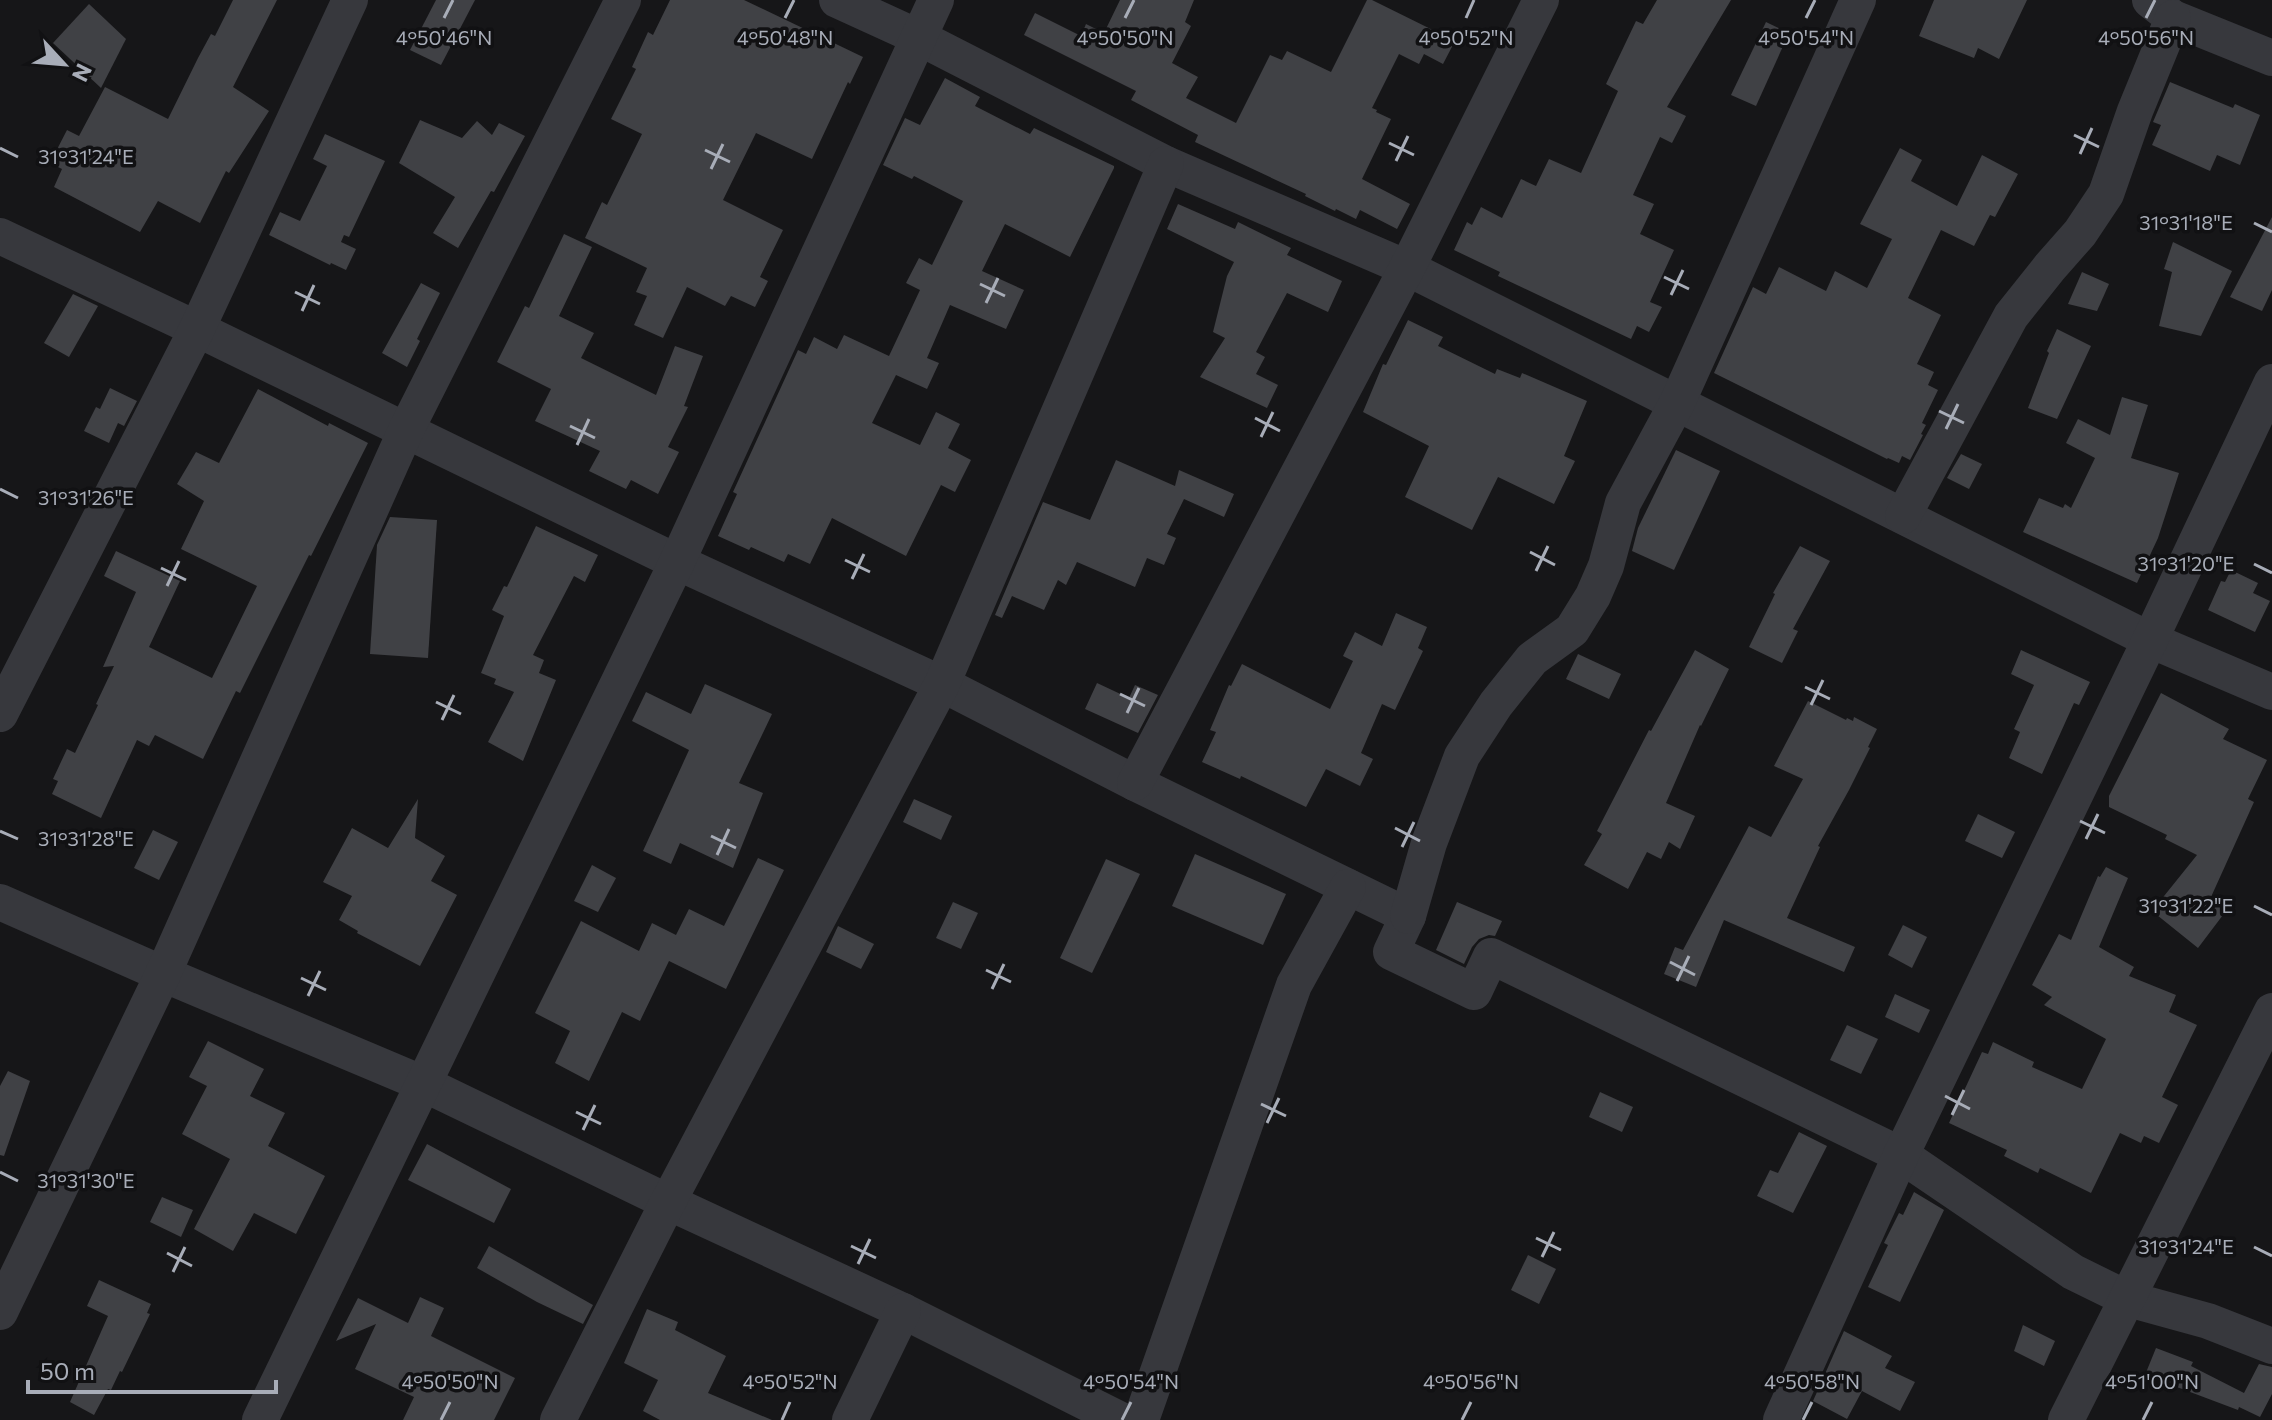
<svg xmlns="http://www.w3.org/2000/svg" width="2272" height="1420" viewBox="0 0 2272 1420" font-family="Commissioner,sans-serif">
<rect width="100%" height="100%" fill="#161618"/>
<g fill="#404145">
<polygon points="233,0 277,0 233,87 269,111 229,173 226,171 200,223 158,201 140,232 54,187 62,169 50,163 67,130 79,136 105,87 168,119 198,58 211,34 215,36"/>
<polygon points="436,0 475,0 441,65 410,50"/>
<polygon points="670,0 744,0 863,57 850,84 848,82 812,159 756,133 723,200 783,230 760,277 768,281 755,307 731,296 725,306 687,287 663,338 634,325 647,296 636,292 647,268 585,238 602,202 607,205 642,134 611,119 636,69 632,67 648,32 653,35"/>
<polygon points="1120,0 1194,0 1185,22 1191,26 1172,63 1198,77 1186,98 1236,123 1270,55 1282,60 1287,51 1331,72 1367,0 1372,0 1455,41 1443,64 1424,54 1419,64 1399,54 1372,108 1377,110 1376,112 1391,119 1362,179 1410,204 1397,229 1360,210 1356,219 1336,209 1335,211 1305,196 1306,194 1195,142 1198,135 1131,100 1136,91 1024,35 1035,13 1081,36 1086,24 1104,33"/>
<polygon points="1657,0 1731,0 1667,107 1686,116 1672,143 1660,137 1633,195 1654,204 1640,234 1674,250 1650,302 1662,307 1649,332 1637,326 1631,339 1498,276 1500,272 1454,250 1467,222 1472,225 1481,207 1502,218 1521,179 1536,186 1549,159 1581,173 1618,91 1606,84 1636,21 1643,24"/>
<polygon points="1934,0 2027,0 1999,59 1978,48 1974,58 1919,36"/>
<polygon points="89,4 126,39 101,88 53,43"/>
<polygon points="1766,22 1789,33 1756,106 1731,95"/>
<polygon points="945,78 980,97 975,106 1030,134 1034,128 1114,166 1114,168 1070,257 1005,224 982,271 1024,290 1006,329 950,305 927,358 939,363 927,389 896,375 872,423 920,445 936,412 960,424 948,448 971,460 955,492 941,485 906,556 832,518 810,564 788,554 784,562 751,547 749,550 718,536 737,494 733,492 798,350 806,354 814,337 837,349 844,335 889,356 920,290 906,283 919,258 932,265 963,201 914,176 912,179 883,165 905,118 920,125"/>
<polygon points="2170,82 2233,108 2235,104 2260,115 2240,165 2217,155 2210,171 2152,145 2161,125 2153,122"/>
<polygon points="420,120 462,138 477,121 492,135 499,123 525,136 494,192 491,191 458,248 433,233 455,197 399,163"/>
<polygon points="325,134 385,161 349,237 344,235 341,242 356,249 346,270 331,263 330,265 269,235 280,212 300,221 327,166 313,159"/>
<polygon points="1900,148 1922,160 1911,181 1957,206 1982,155 2018,174 1995,217 1990,215 1974,246 1941,230 1908,298 1941,315 1917,364 1934,372 1928,385 1938,390 1922,423 1926,425 1921,434 1923,435 1910,460 1902,456 1899,463 1888,458 1887,459 1714,373 1753,287 1766,294 1779,267 1826,291 1835,271 1867,288 1892,239 1860,224"/>
<polygon points="1178,204 1235,229 1238,222 1291,248 1287,255 1342,281 1328,312 1287,293 1256,352 1265,357 1256,374 1278,385 1267,408 1200,377 1225,338 1213,332 1227,276 1234,262 1167,229"/>
<polygon points="2272,217 2272,290 2262,311 2230,297"/>
<polygon points="564,234 592,247 559,316 594,333 581,358 656,395 675,346 703,356 684,406 688,407 668,447 679,452 658,494 631,480 626,489 589,471 600,451 535,421 551,389 497,362 525,306 529,308"/>
<polygon points="2173,242 2232,271 2201,336 2159,326 2172,272 2164,269"/>
<polygon points="2082,272 2109,284 2097,311 2068,304"/>
<polygon points="421,283 440,293 417,339 420,341 407,367 382,353"/>
<polygon points="73,294 98,306 69,357 44,343"/>
<polygon points="1408,320 1443,337 1438,346 1495,374 1497,369 1520,378 1522,373 1587,401 1564,456 1575,461 1554,504 1498,477 1472,530 1405,497 1429,446 1363,412 1383,364 1386,365"/>
<polygon points="2057,329 2091,346 2057,419 2028,408 2049,353 2047,351"/>
<polygon points="110,388 137,401 124,426 118,423 109,443 84,431 96,407 100,409"/>
<polygon points="258,389 328,426 329,423 368,443 311,556 309,555 240,693 236,691 203,759 155,735 149,746 137,740 101,818 52,794 58,781 53,779 67,749 75,753 98,705 96,704 114,666 103,667 136,592 104,576 116,551 180,581 149,647 212,678 257,586 181,549 204,501 177,484 196,452 219,463"/>
<polygon points="2122,397 2148,405 2131,458 2179,473 2158,538 2137,583 2023,532 2039,498 2063,508 2065,504 2071,508 2095,458 2066,443 2078,419 2110,435"/>
<polygon points="1676,450 1720,471 1674,570 1632,551 1638,528"/>
<polygon points="1961,454 1982,464 1969,489 1947,478"/>
<polygon points="1116,460 1175,486 1179,470 1234,494 1224,517 1184,499 1167,534 1176,538 1164,565 1147,558 1135,587 1077,562 1066,585 1058,580 1044,610 1012,596 1002,618 995,615 1043,502 1090,520"/>
<polygon points="390,517 437,520 428,658 370,654 377,545"/>
<polygon points="536,526 598,555 585,582 574,576 533,655 544,660 539,673 556,680 523,761 488,742 514,692 494,684 496,679 481,673 504,616 492,610 504,586 507,587"/>
<polygon points="1800,546 1830,561 1793,629 1798,631 1782,663 1749,647 1775,594 1773,593"/>
<polygon points="2231,570 2258,583 2253,593 2270,601 2255,632 2208,610 2221,581 2225,582"/>
<polygon points="1396,613 1427,627 1418,648 1423,651 1395,710 1382,704 1361,753 1373,759 1360,786 1326,769 1306,807 1241,776 1240,779 1202,762 1216,732 1210,730 1229,685 1231,686 1242,664 1330,709 1353,661 1343,656 1355,632 1382,646"/>
<polygon points="1695,650 1729,669 1701,726 1700,725 1666,803 1695,816 1680,849 1669,842 1661,859 1647,852 1628,889 1584,865 1602,834 1597,831 1649,730 1651,731"/>
<polygon points="2021,650 2090,682 2079,705 2074,703 2042,774 2009,758 2020,732 2014,729 2034,685 2011,674"/>
<polygon points="1578,654 1621,674 1609,699 1566,679"/>
<polygon points="1097,683 1129,698 1135,685 1158,695 1138,733 1085,709"/>
<polygon points="705,684 772,714 739,783 763,793 733,868 680,843 671,864 643,851 689,750 632,721 646,692 691,714"/>
<polygon points="2161,693 2229,729 2223,739 2267,760 2248,799 2254,802 2211,897 2229,907 2198,948 2152,911 2197,855 2165,839 2167,835 2109,807 2109,796"/>
<polygon points="1808,701 1846,720 1847,718 1853,721 1854,717 1877,729 1868,747 1870,748 1849,790 1818,846 1820,847 1787,918 1855,947 1844,972 1724,920 1696,987 1664,974 1675,947 1683,950 1749,826 1771,837 1803,779 1774,766"/>
<polygon points="418,799 415,838 445,856 431,881 457,895 420,966 357,933 358,931 339,920 352,896 323,882 352,828 388,848"/>
<polygon points="914,799 952,816 941,840 903,822"/>
<polygon points="1978,814 2015,832 2002,858 1965,841"/>
<polygon points="153,830 178,842 159,880 134,868"/>
<polygon points="1195,854 1286,894 1263,945 1172,906"/>
<polygon points="758,858 784,870 726,989 669,961 640,1021 622,1012 589,1081 555,1063 570,1031 535,1013 581,921 639,951 652,923 676,935 689,909 724,926"/>
<polygon points="1106,859 1140,874 1092,973 1060,958"/>
<polygon points="592,865 616,878 598,912 574,901"/>
<polygon points="2106,867 2128,878 2099,947 2134,967 2129,976 2176,995 2169,1012 2197,1025 2162,1097 2178,1105 2159,1143 2144,1136 2141,1143 2120,1133 2091,1193 2040,1168 2038,1173 2004,1156 2007,1150 1949,1123 1982,1052 1988,1054 1993,1042 2034,1062 2032,1067 2082,1089 2106,1039 2044,1005 2052,997 2032,985 2059,934 2071,940 2098,876 2100,877"/>
<polygon points="953,902 978,913 961,949 936,938"/>
<polygon points="1457,902 1502,921 1495,936 1489,935 1479,939 1472,947 1464,964 1436,950"/>
<polygon points="1903,925 1927,937 1912,968 1888,955"/>
<polygon points="838,926 874,944 861,969 826,952"/>
<polygon points="1895,994 1930,1010 1919,1033 1885,1017"/>
<polygon points="1847,1025 1878,1039 1861,1074 1830,1060"/>
<polygon points="208,1041 264,1069 250,1096 285,1113 268,1146 325,1176 296,1234 254,1213 233,1251 194,1229 230,1159 182,1134 207,1086 189,1077"/>
<polygon points="8,1071 30,1081 4,1156 0,1155 0,1086"/>
<polygon points="1600,1092 1633,1107 1622,1132 1589,1117"/>
<polygon points="1799,1132 1827,1146 1793,1213 1757,1196 1770,1170 1778,1173"/>
<polygon points="427,1144 511,1189 494,1223 408,1180"/>
<polygon points="1914,1192 1944,1210 1900,1302 1868,1287 1888,1245 1884,1243 1899,1213 1903,1215"/>
<polygon points="162,1197 193,1210 181,1237 150,1222"/>
<polygon points="489,1246 593,1305 583,1324 537,1302 477,1268"/>
<polygon points="1528,1255 1556,1269 1539,1304 1511,1290"/>
<polygon points="99,1280 151,1304 147,1313 150,1314 122,1372 120,1371 111,1390 108,1389 94,1415 70,1402 108,1316 87,1306"/>
<polygon points="420,1297 444,1308 431,1336 515,1378 494,1420 403,1420 414,1397 355,1369 376,1324 336,1341 358,1298 408,1323"/>
<polygon points="647,1309 678,1322 675,1330 726,1356 708,1393 772,1420 660,1420 643,1411 658,1380 624,1363"/>
<polygon points="2023,1325 2055,1341 2044,1366 2014,1351"/>
<polygon points="1844,1331 1892,1356 1885,1368 1915,1382 1900,1411 1862,1391 1847,1419 1813,1401"/>
<polygon points="2156,1348 2193,1362 2191,1366 2244,1393 2259,1364 2272,1367 2272,1394 2260,1417 2239,1407 2238,1410 2145,1375"/>
</g>
<g fill="none" stroke-linecap="round" stroke-linejoin="round">
<g stroke="#37383d" stroke-width="36">
<polyline points="837,0 918,37 1166,164 1407,268 2150,640 2272,692"/>
<polyline points="2150,0 2173,18 2272,58"/>
<polyline points="0,236 197,329 677,562 942,684 1135,783 1408,916 1391,952 1474,992 1491,956 1901,1155 2073,1272 2128,1299 2208,1321 2272,1346"/>
<polyline points="1903,516 2011,316 2050,267 2080,233 2106,194 2135,111 2173,18"/>
<polyline points="0,714 197,329 350,0"/>
<polyline points="1135,783 1407,268 1541,0"/>
<polyline points="0,902 163,974 424,1084 668,1202 903,1311 1121,1420"/>
<polyline points="1408,916 1429,843 1462,756 1496,704 1532,659 1572,630 1593,596 1606,566 1623,503 1677,403 1858,0"/>
<polyline points="0,1312 163,974 406,430 623,0"/>
<polyline points="260,1420 677,562 936,0"/>
<polyline points="558,1420 668,1202 942,684 1166,164"/>
<polyline points="850,1420 903,1311"/>
<polyline points="1141,1420 1294,985 1348,887"/>
<polyline points="1781,1420 1901,1155 2150,640 2272,382"/>
<polyline points="2066,1420 2272,1011"/>
</g>
</g>
<path fill="none" stroke="#a8adb8" stroke-width="3" d="M444 18 453 0M785 18 794 0M1125 18 1134 0M1466 18 1474 0M1806 18 1815 0M2146 18 2155 0M2074 135 2099 147M1389 143 1414 155M0 148 18 157M705 150 730 162M2080 154 2092 128M1396 161 1408 136M711 169 723 144M2254 223 2272 232M1664 277 1689 289M980 284 1005 296M295 292 320 304M1671 295 1683 270M986 303 998 278M302 311 314 285M1939 411 1964 423M1255 418 1280 431M570 426 595 438M1946 429 1958 404M1261 437 1273 412M577 445 589 419M0 489 18 498M1530 552 1555 565M845 560 870 572M2254 564 2272 573M161 568 186 580M1536 571 1548 546M852 579 864 554M167 586 179 561M1805 687 1830 699M1120 694 1145 706M436 702 461 714M1811 705 1823 680M1127 713 1139 688M442 720 454 695M2080 821 2105 833M1395 828 1420 841M0 831 18 839M711 836 736 848M2086 839 2098 814M1402 847 1414 822M717 855 729 829M2254 906 2272 915M1670 962 1695 975M986 970 1011 982M301 978 326 990M1677 981 1689 956M992 989 1004 964M308 996 320 971M1945 1096 1970 1109M1261 1104 1286 1116M576 1112 601 1124M1952 1115 1964 1090M1267 1123 1279 1098M583 1130 595 1105M0 1172 18 1181M1536 1238 1561 1250M851 1246 876 1258M2254 1247 2272 1256M167 1253 192 1266M1542 1257 1554 1232M858 1264 870 1239M173 1272 185 1247M441 1420 450 1402M782 1420 790 1402M1122 1420 1131 1402M1462 1420 1471 1402M1803 1420 1812 1402M2143 1420 2152 1402"/>
<g font-size="20" text-anchor="middle" fill="#a8adb8" stroke="#111113" stroke-width="7" stroke-linejoin="round" paint-order="stroke">
<text x="444" y="45">4°50'46"N</text>
<text x="785" y="45">4°50'48"N</text>
<text x="1125" y="45">4°50'50"N</text>
<text x="1466" y="45">4°50'52"N</text>
<text x="1806" y="45">4°50'54"N</text>
<text x="2146" y="45">4°50'56"N</text>
<text x="86" y="164">31°31'24"E</text>
<text x="2186" y="230">31°31'18"E</text>
<text x="86" y="505">31°31'26"E</text>
<text x="2186" y="571">31°31'20"E</text>
<text x="86" y="846">31°31'28"E</text>
<text x="2186" y="913">31°31'22"E</text>
<text x="86" y="1188">31°31'30"E</text>
<text x="2186" y="1254">31°31'24"E</text>
<text x="450" y="1389">4°50'50"N</text>
<text x="790" y="1389">4°50'52"N</text>
<text x="1131" y="1389">4°50'54"N</text>
<text x="1471" y="1389">4°50'56"N</text>
<text x="1812" y="1389">4°50'58"N</text>
<text x="2152" y="1389">4°51'00"N</text>
</g>
<g transform="translate(64 64) rotate(116)" stroke="#111113" stroke-width="6" paint-order="stroke">
<path d="M0-6L14 30L0 20L-14 30Z" fill="#a8adb8"/>
<text y="-12" font-size="22" font-weight="bold" text-anchor="middle" fill="#a8adb8">N</text>
</g>
<path d="M28 1380v12h248v-12" fill="none" stroke="#a8adb8" stroke-width="4"/>
<text x="40" y="1380" font-size="24" fill="#a8adb8" stroke="#111113" stroke-width="6" paint-order="stroke">50 m</text>
</svg>
